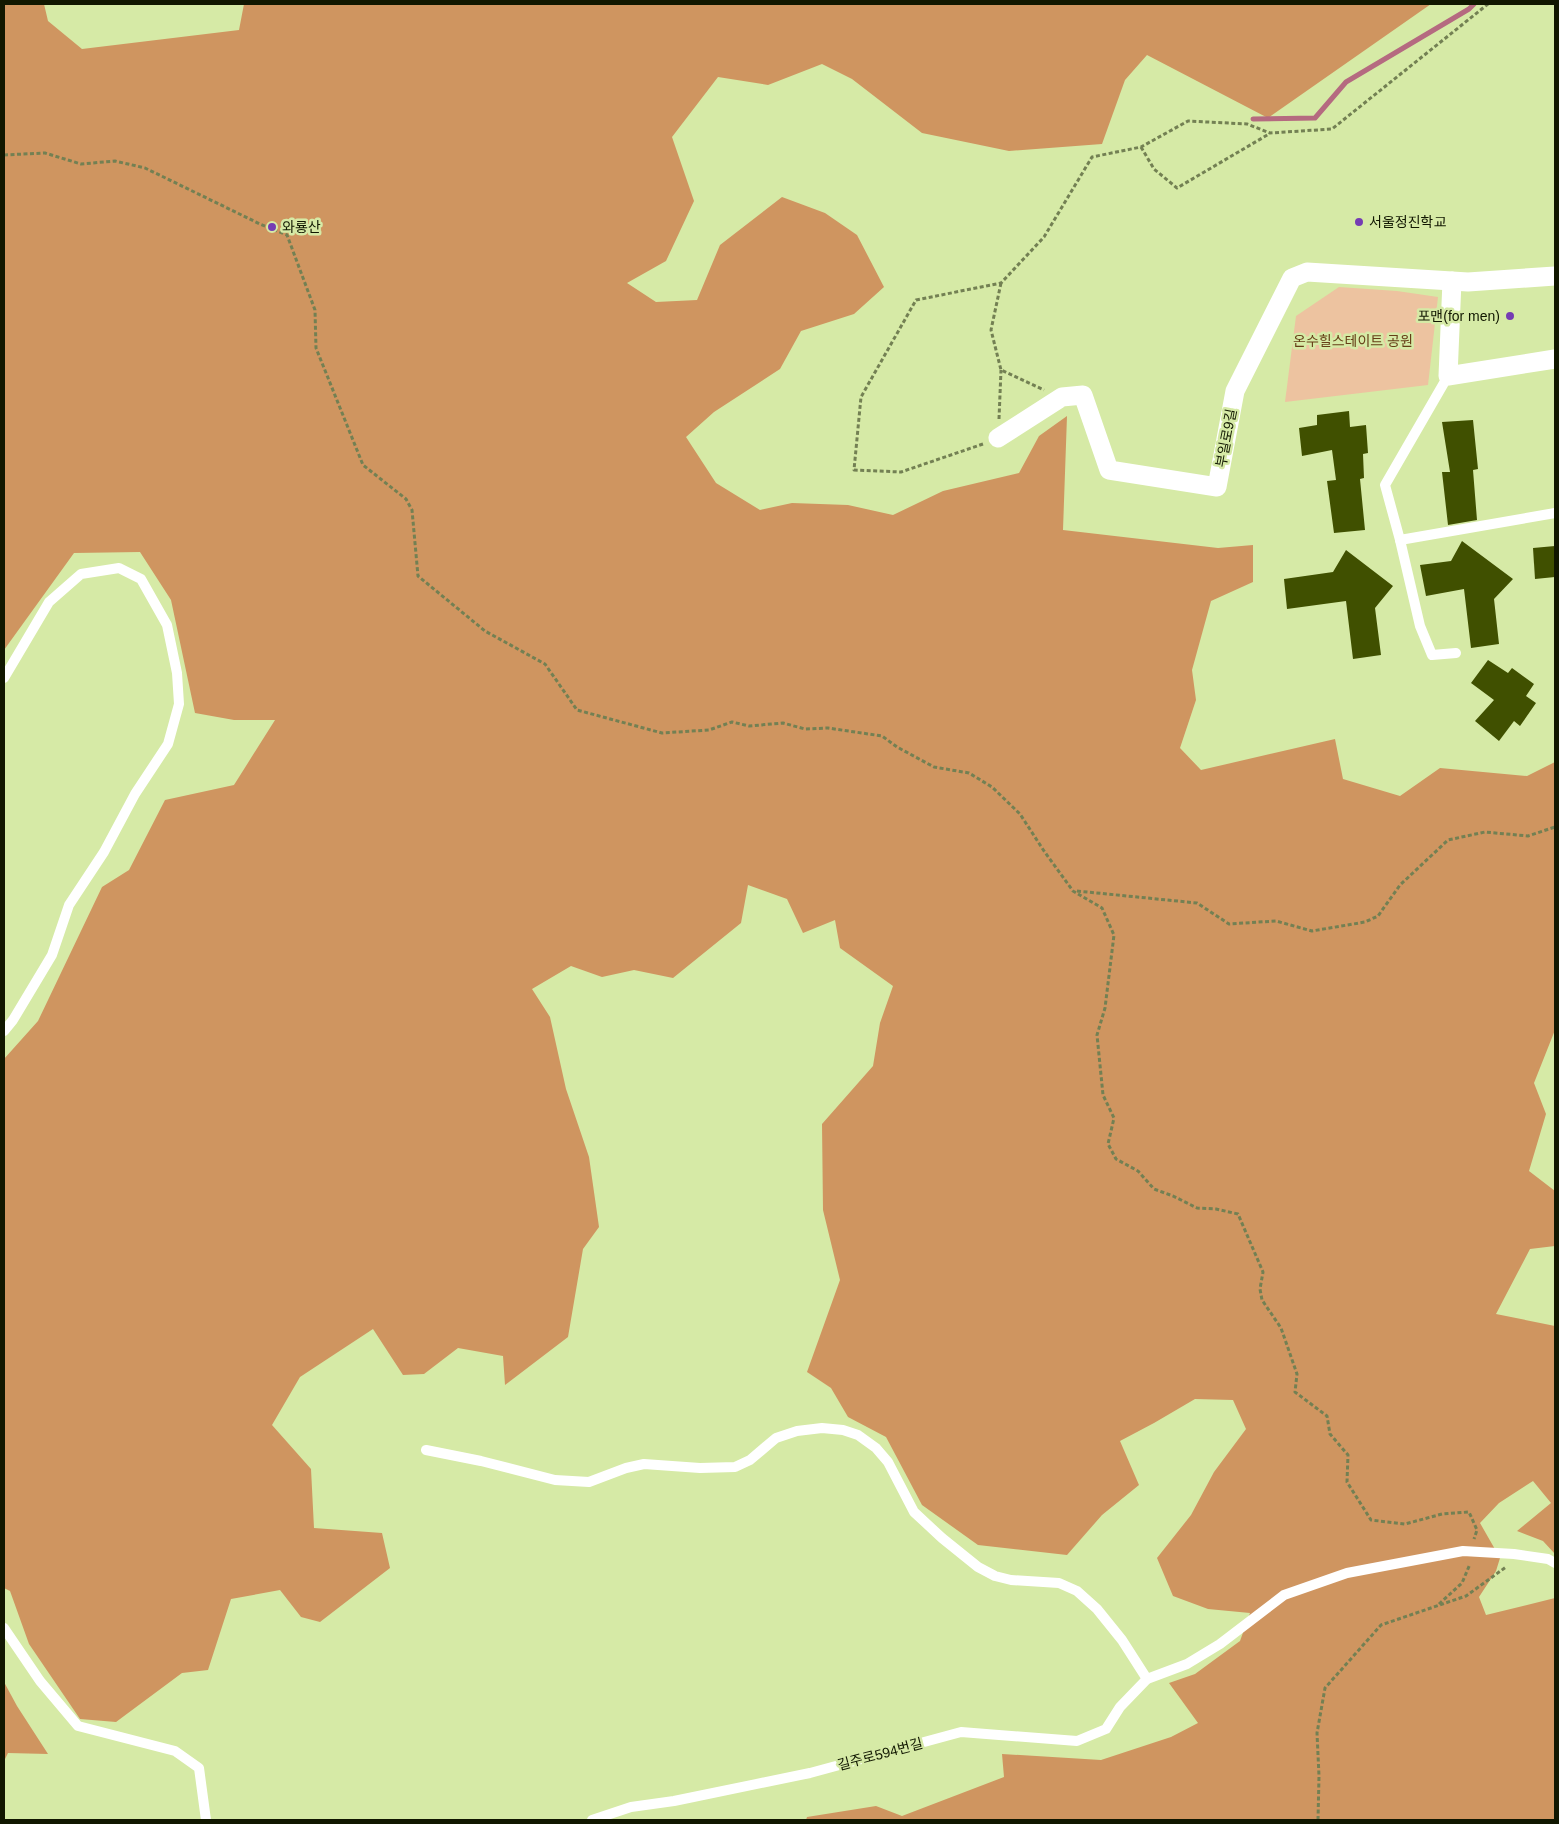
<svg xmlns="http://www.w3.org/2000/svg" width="1559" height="1824" viewBox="0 0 1559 1824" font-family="Helvetica,'Noto Sans KR',sans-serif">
<rect width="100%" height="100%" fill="#d6eaa6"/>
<polygon fill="#edc3a0" points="1339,287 1397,291 1438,297 1428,385 1285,402 1296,316"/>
<g fill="#cf9560">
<polygon points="4,4 44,4 48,21 82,49 239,30 244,4 1431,4 1268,118 1147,55 1125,80 1102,144 1009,151 922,133 852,79 822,64 768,85 718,77 672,137 694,201 666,261 627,283 656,302 697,300 720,245 782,197 825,213 857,235 884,287 854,314 801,331 780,369 714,412 686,437 716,483 760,510 792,503 848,505 893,515 943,491 1019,473 1039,436 1067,416 1063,530 1218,548 1253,545 1253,582 1211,601 1192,670 1196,700 1180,748 1201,770 1335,739 1343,779 1400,796 1440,768 1527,776 1555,762 1555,1030 1534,1083 1546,1114 1529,1171 1555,1191 1555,1246 1530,1249 1496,1314 1555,1326 1555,1554 1543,1541 1517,1531 1551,1503 1533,1481 1499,1503 1480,1523 1500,1558 1496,1571 1479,1597 1486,1615 1555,1598 1555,1820 806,1820 807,1817 876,1806 902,1816 1004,1777 1002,1754 1101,1760 1171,1737 1198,1723 1169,1683 1195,1674 1240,1641 1250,1613 1208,1609 1173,1596 1157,1558 1191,1515 1214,1472 1246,1429 1233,1400 1195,1399 1154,1423 1120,1441 1139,1485 1102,1515 1067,1555 978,1545 922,1505 886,1437 848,1417 831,1388 807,1372 840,1280 823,1210 822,1124 873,1066 880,1023 893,986 840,948 835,920 803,933 787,899 748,885 741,923 673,978 634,970 602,977 571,966 532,989 550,1017 566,1089 589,1157 599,1227 583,1249 568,1337 505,1385 503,1356 458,1348 424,1374 403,1375 373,1329 300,1377 272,1425 311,1469 314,1528 382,1533 390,1568 320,1622 301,1617 280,1590 231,1599 208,1670 182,1673 116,1722 80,1719 29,1644 10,1591 4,1588 4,1059 38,1021 102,887 129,870 165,800 234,785 275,720 234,720 195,713 171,600 140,552 74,553 4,650"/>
<polygon points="4,1682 17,1706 48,1754 8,1753 4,1761"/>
</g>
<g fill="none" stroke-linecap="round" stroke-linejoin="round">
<polyline stroke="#b56a80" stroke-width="5" points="1253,119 1315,118 1346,82 1469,9 1474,4"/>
</g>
<g fill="#405000">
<polygon points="1349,411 1350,427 1366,425 1368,453 1363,454 1364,478 1360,479 1365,530 1334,533 1327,481 1336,480 1332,450 1302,456 1299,428 1317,425 1317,415"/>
<polygon points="1473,420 1478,469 1473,470 1477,520 1448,525 1442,472 1450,472 1442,422"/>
<polygon points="1462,541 1513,579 1494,599 1499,644 1471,648 1464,589 1426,596 1420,565 1451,561"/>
<polygon points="1555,546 1555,577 1535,579 1533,548"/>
<polygon points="1346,550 1393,586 1375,608 1381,655 1353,659 1346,601 1287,609 1284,579 1333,572"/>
<polygon points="1488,660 1508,673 1512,668 1534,684 1526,696 1536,703 1520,726 1514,721 1499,741 1475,721 1494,700 1471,683"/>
</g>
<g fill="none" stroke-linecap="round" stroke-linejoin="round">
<g stroke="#738053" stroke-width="3" stroke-dasharray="4 2.5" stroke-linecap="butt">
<polyline points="1141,147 1154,169 1177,188 1269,134"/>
<polyline points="4,155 45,153 81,164 115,161 145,168 260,224 287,235 315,310 316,348 363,465 406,499 412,510 418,576 485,631 545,664 577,710 662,733 709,730 732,722 749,726 783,723 805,729 828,728 882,736 897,747 934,767 969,773 992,787 1020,814 1044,851 1073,891 1102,908 1114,935 1105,1008 1097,1035 1103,1095 1114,1118 1108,1144 1116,1159 1138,1171 1154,1189 1173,1196 1197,1208 1216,1209 1238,1214 1263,1272 1260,1289 1262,1300 1281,1328 1297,1374 1295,1392 1327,1416 1330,1434 1348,1455 1347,1482 1371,1520 1405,1524 1442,1514 1469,1512 1477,1530 1474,1539"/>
<polyline points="1001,283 991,330 1001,370 1044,390"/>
<polyline points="999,419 1001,370"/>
<polyline points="983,444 901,472 854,470 861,397 916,300 1001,283 1044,237 1092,157 1141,147 1188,121 1247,124 1270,133 1332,129 1488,4"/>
<polyline points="1077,891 1197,903 1229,924 1276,921 1312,931 1365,922 1378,916 1400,885 1448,840 1485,832 1528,836 1555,827"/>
<polyline points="1439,1604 1462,1583 1470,1564"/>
<polyline points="1318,1820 1319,1776 1317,1733 1325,1688 1381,1625 1466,1596 1506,1567"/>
</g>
<g stroke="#fff" stroke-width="10">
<polyline points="1448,376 1385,485 1400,540 1555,513"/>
<polyline points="1400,540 1420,626 1432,655 1456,653"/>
<polyline points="4,678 49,602 81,574 119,568 141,579 167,625 177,673 179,704 168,744 135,794 104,852 69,905 52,955 13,1020 4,1031"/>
<polyline points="426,1450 481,1461 555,1480 589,1482 626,1468 644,1464 700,1468 735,1467 750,1460 776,1438 797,1431 822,1428 843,1430 858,1435 876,1448 888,1462 914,1512 942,1538 978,1567 995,1576 1011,1580 1059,1583 1077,1591 1097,1609 1122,1640 1147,1679"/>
<polyline points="4,1628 40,1681 78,1726 175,1751 199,1768 206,1820"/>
<polyline points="592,1820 631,1807 674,1801 810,1773 961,1732 1077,1741 1106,1729 1120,1707 1147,1679 1187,1664 1220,1644 1284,1595 1347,1573 1463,1551 1514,1554 1548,1559 1555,1563"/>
</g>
<g stroke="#fff" stroke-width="19">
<polyline points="1452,281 1448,376 1555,359"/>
<polyline points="998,438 1062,397 1083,395 1109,470 1217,487 1235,391 1292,278 1307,272 1468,282 1555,276"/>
</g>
</g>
<g fill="#753cb3" stroke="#d6eaa6" stroke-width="2">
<circle cx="1359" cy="222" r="5"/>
<circle cx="272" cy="227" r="5"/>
<circle cx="1510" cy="316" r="5"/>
</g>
<g text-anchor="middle" stroke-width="5" stroke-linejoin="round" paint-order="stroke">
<g font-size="14" fill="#111700" stroke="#d6eaa6" text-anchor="start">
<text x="1369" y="227">서울정진학교</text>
<text x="282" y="232">와룡산</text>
<text x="1500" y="321" text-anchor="end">포맨(for men)</text>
</g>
<g font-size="14" fill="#663e17" stroke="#d6eaa6">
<text x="1353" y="346">온수힐스테이트 공원</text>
</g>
<g font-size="14" fill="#111700" stroke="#d6eaa6">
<text transform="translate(1226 438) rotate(-79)" y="5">부일로9길</text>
<text transform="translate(880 1754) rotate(-15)" y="5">길주로594번길</text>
</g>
</g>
<rect width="1559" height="1824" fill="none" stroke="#111700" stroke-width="10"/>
</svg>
